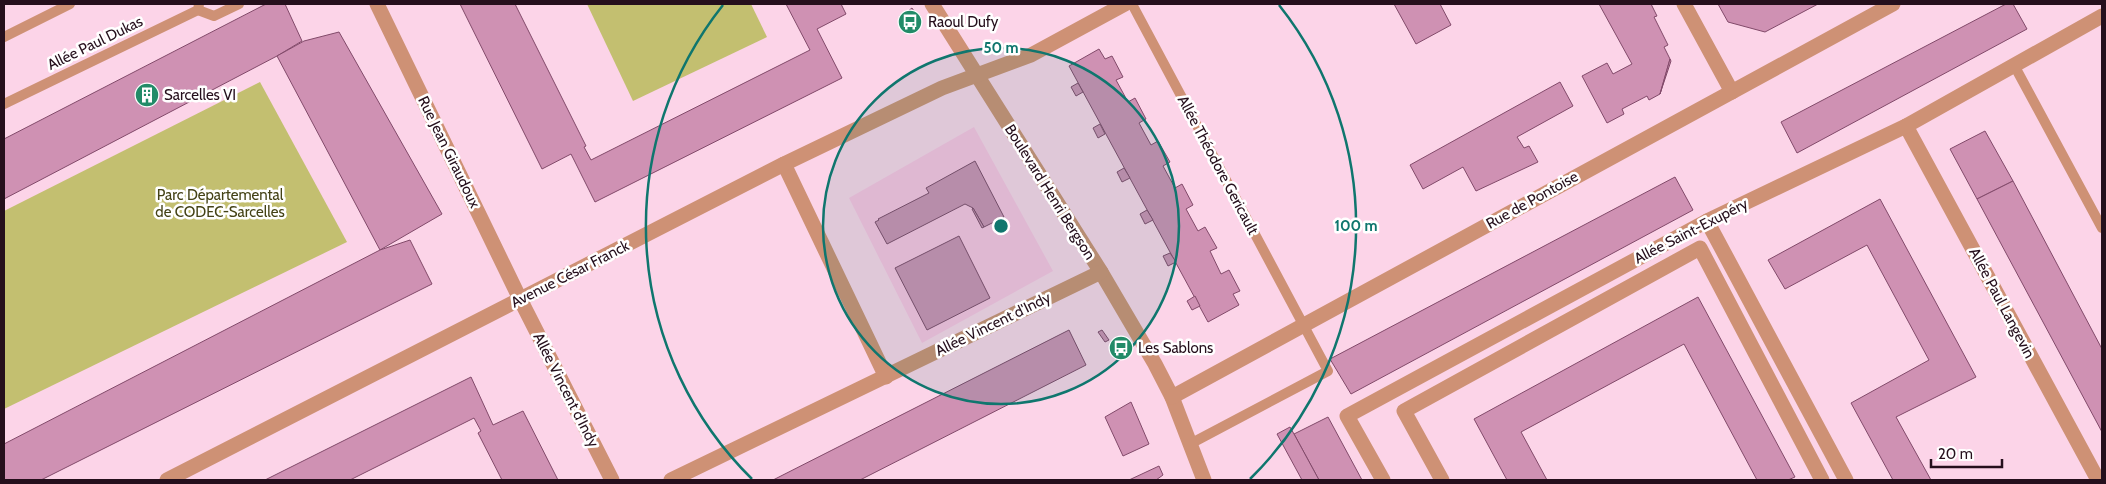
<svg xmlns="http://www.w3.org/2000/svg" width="2106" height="484" viewBox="0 0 2106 484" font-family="Cabin,sans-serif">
<rect width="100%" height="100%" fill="#fcd4e8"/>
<polygon fill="#fcc2e1" points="974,127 1053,271 922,343 849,198"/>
<g fill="#c3bf70">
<polygon points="587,4 751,4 767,37 633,101"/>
<polygon points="260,82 347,242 4,409 4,211"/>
</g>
<g fill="#cf91b3" stroke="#824a6a">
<polygon points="266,4 285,4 302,41 277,56 4,199 4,139"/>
<polygon points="460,4 515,4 586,146 584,147 591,160 810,50 786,4 841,4 846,14 817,29 842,78 595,202 571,154 542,169"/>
<polygon points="1394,4 1440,4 1451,25 1416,44"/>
<polygon points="1599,4 1651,4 1657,16 1654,17 1668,45 1664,47 1670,59 1660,94 1649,100 1647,96 1622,109 1624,114 1607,123 1582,76 1607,63 1613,74 1632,64"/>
<polygon points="1718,4 1818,4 1765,32 1728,22"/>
<polygon points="2006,4 2013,4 2027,29 1797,153 1781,122"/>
<polygon points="912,8 919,19 915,22 908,11"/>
<polygon points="339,32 442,214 380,250 277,56 304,41"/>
<polygon points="1099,49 1105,59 1112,56 1123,77 1116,80 1128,102 1135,98 1146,119 1139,123 1151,145 1158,141 1170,162 1163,166 1175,188 1182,184 1193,205 1186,209 1198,231 1205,227 1217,248 1210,251 1221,274 1229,270 1240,291 1233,294 1239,305 1208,322 1069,66"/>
<polygon points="1670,59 1671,61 1660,94"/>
<polygon points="1560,82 1573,106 1517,137 1524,148 1529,146 1538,162 1476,191 1463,167 1423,189 1410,165"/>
<polygon points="1078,83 1083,92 1076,96 1071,87"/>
<polygon points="1100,124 1105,134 1098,138 1093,128"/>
<polygon points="1985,131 2013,181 1977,199 1950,149"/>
<polygon points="975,161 1004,217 984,227 973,208 965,204 887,244 875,222 879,220 878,219 929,193 926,188"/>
<polygon points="1124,168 1130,178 1122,182 1117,172"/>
<polygon points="1675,177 1693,210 1351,394 1330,359"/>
<polygon points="2013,181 2102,349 2102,432 1977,199"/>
<polygon points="1880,199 1976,377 1896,417 1931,480 1893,480 1851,403 1929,360 1867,245 1785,289 1768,260"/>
<polygon points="973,208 984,227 982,228 972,209"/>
<polygon points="1147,210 1153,220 1145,224 1140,214"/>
<polygon points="959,236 990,298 927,330 895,268"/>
<polygon points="410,240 432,284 41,480 4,480 4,444 380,250"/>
<polygon points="1170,253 1176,262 1168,266 1163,256"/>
<polygon points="1195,296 1200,306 1192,310 1187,301"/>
<polygon points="1698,297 1795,477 1788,480 1757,480 1684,344 1521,432 1547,480 1507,480 1474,419"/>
<polygon points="1069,330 1086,365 860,480 773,480"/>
<polygon points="1102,330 1109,340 1105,342 1098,332"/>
<polygon points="471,377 493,425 523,411 558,480 502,480 478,433 481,431 474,418 350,480 265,480"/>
<polygon points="1131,402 1149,444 1123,456 1105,417"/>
<polygon points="1328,417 1362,480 1319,480 1294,434"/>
<polygon points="1290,427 1294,434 1319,480 1302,480 1277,434"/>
<polygon points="1159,466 1163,475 1156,480 1129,480"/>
</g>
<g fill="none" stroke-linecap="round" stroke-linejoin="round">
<g stroke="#ce9175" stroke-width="10">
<polyline points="1132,4 1328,371 1190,444"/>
<polyline points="198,10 214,16 239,4"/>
<polyline points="4,37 70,4"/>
<polyline points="2014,65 2102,228"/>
<polyline points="4,104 198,10 199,4"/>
</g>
<g stroke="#ce9175" stroke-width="15">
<polyline points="377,4 520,299 612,480"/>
<polyline points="932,4 1101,272 1155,364 1172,397 1204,480"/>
<polyline points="1684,4 1732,92"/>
<polyline points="1906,126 2098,480"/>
<polyline points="784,164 886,377"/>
<polyline points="1707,221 1846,480"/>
<polyline points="1172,397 1893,4"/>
<polyline points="167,480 784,164 942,88 1031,55 1125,4"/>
<polyline points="671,480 1101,272"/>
<polyline points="1383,480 1347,416 1707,221 1906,126 2102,16"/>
<polyline points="1442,480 1404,411 1700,248 1822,480"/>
</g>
</g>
<circle cx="1001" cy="226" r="178" fill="#0f766e" fill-opacity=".12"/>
<g fill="none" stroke="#0f766e" stroke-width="2.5">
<circle cx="1001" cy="226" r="178"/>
<path d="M752 479A355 355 0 0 1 723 5M1279 5A355 355 0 0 1 1250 479"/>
</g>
<defs>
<g id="bus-disc" transform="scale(1.25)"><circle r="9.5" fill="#228b68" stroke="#fff"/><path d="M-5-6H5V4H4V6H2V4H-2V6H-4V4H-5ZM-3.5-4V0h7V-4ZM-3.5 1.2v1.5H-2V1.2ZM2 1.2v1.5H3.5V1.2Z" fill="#fff"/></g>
<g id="building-disc" transform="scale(1.25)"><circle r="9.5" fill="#228b68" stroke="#fff"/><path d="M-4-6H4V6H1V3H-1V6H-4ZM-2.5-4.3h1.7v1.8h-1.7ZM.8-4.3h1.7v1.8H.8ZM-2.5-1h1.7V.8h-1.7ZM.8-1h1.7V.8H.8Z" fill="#fff"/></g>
</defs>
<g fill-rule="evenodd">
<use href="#bus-disc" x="910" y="22"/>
<use href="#building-disc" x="147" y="95"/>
<use href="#bus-disc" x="1121" y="348"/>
</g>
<g text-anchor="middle" stroke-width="5" stroke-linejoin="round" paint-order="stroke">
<g font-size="15" fill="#250f1c" stroke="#fff" text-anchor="start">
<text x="928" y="27">Raoul Dufy</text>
<text x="164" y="100">Sarcelles VI</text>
<text x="1138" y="353">Les Sablons</text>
</g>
<g font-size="15" fill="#250f1c" stroke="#fff">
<text transform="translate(95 43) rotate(-26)" y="5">Allée Paul Dukas</text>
<text transform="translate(449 152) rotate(64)" y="5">Rue Jean Giraudoux</text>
<text transform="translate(1218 165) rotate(62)" y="5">Allée Théodore Gericault</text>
<text transform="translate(1050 192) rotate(58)" y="5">Boulevard Henri Bergson</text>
<text transform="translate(1532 200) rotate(-29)" y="5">Rue de Pontoise</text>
<text transform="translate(1691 231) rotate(-27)" y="5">Allée Saint-Exupéry</text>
<text transform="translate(570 274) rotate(-27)" y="5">Avenue César Franck</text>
<text transform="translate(2002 303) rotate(62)" y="5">Allée Paul Langevin</text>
<text transform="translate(993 324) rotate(-26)" y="5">Allée Vincent d'Indy</text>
<text transform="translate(566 390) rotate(63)" y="5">Allée Vincent d'Indy</text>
</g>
<g font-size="15" fill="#444216" stroke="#fff">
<text x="220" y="200">Parc Départemental<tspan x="220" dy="17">de CODEC-Sarcelles</tspan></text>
</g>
</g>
<circle cx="1001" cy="226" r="8" fill="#0f766e" stroke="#fff" stroke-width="2.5"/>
<g font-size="15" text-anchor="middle" font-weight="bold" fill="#0f766e" stroke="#fff" stroke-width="5" stroke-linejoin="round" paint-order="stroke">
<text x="1001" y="53">50 m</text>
<text x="1356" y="231">100 m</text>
</g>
<rect width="2106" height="484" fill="none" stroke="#250f1c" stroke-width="10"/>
<path d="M1931 459v8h71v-8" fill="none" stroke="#250f1c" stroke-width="2.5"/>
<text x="1938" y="459" font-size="15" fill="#250f1c" stroke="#ffffff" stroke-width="4" paint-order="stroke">20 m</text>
</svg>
